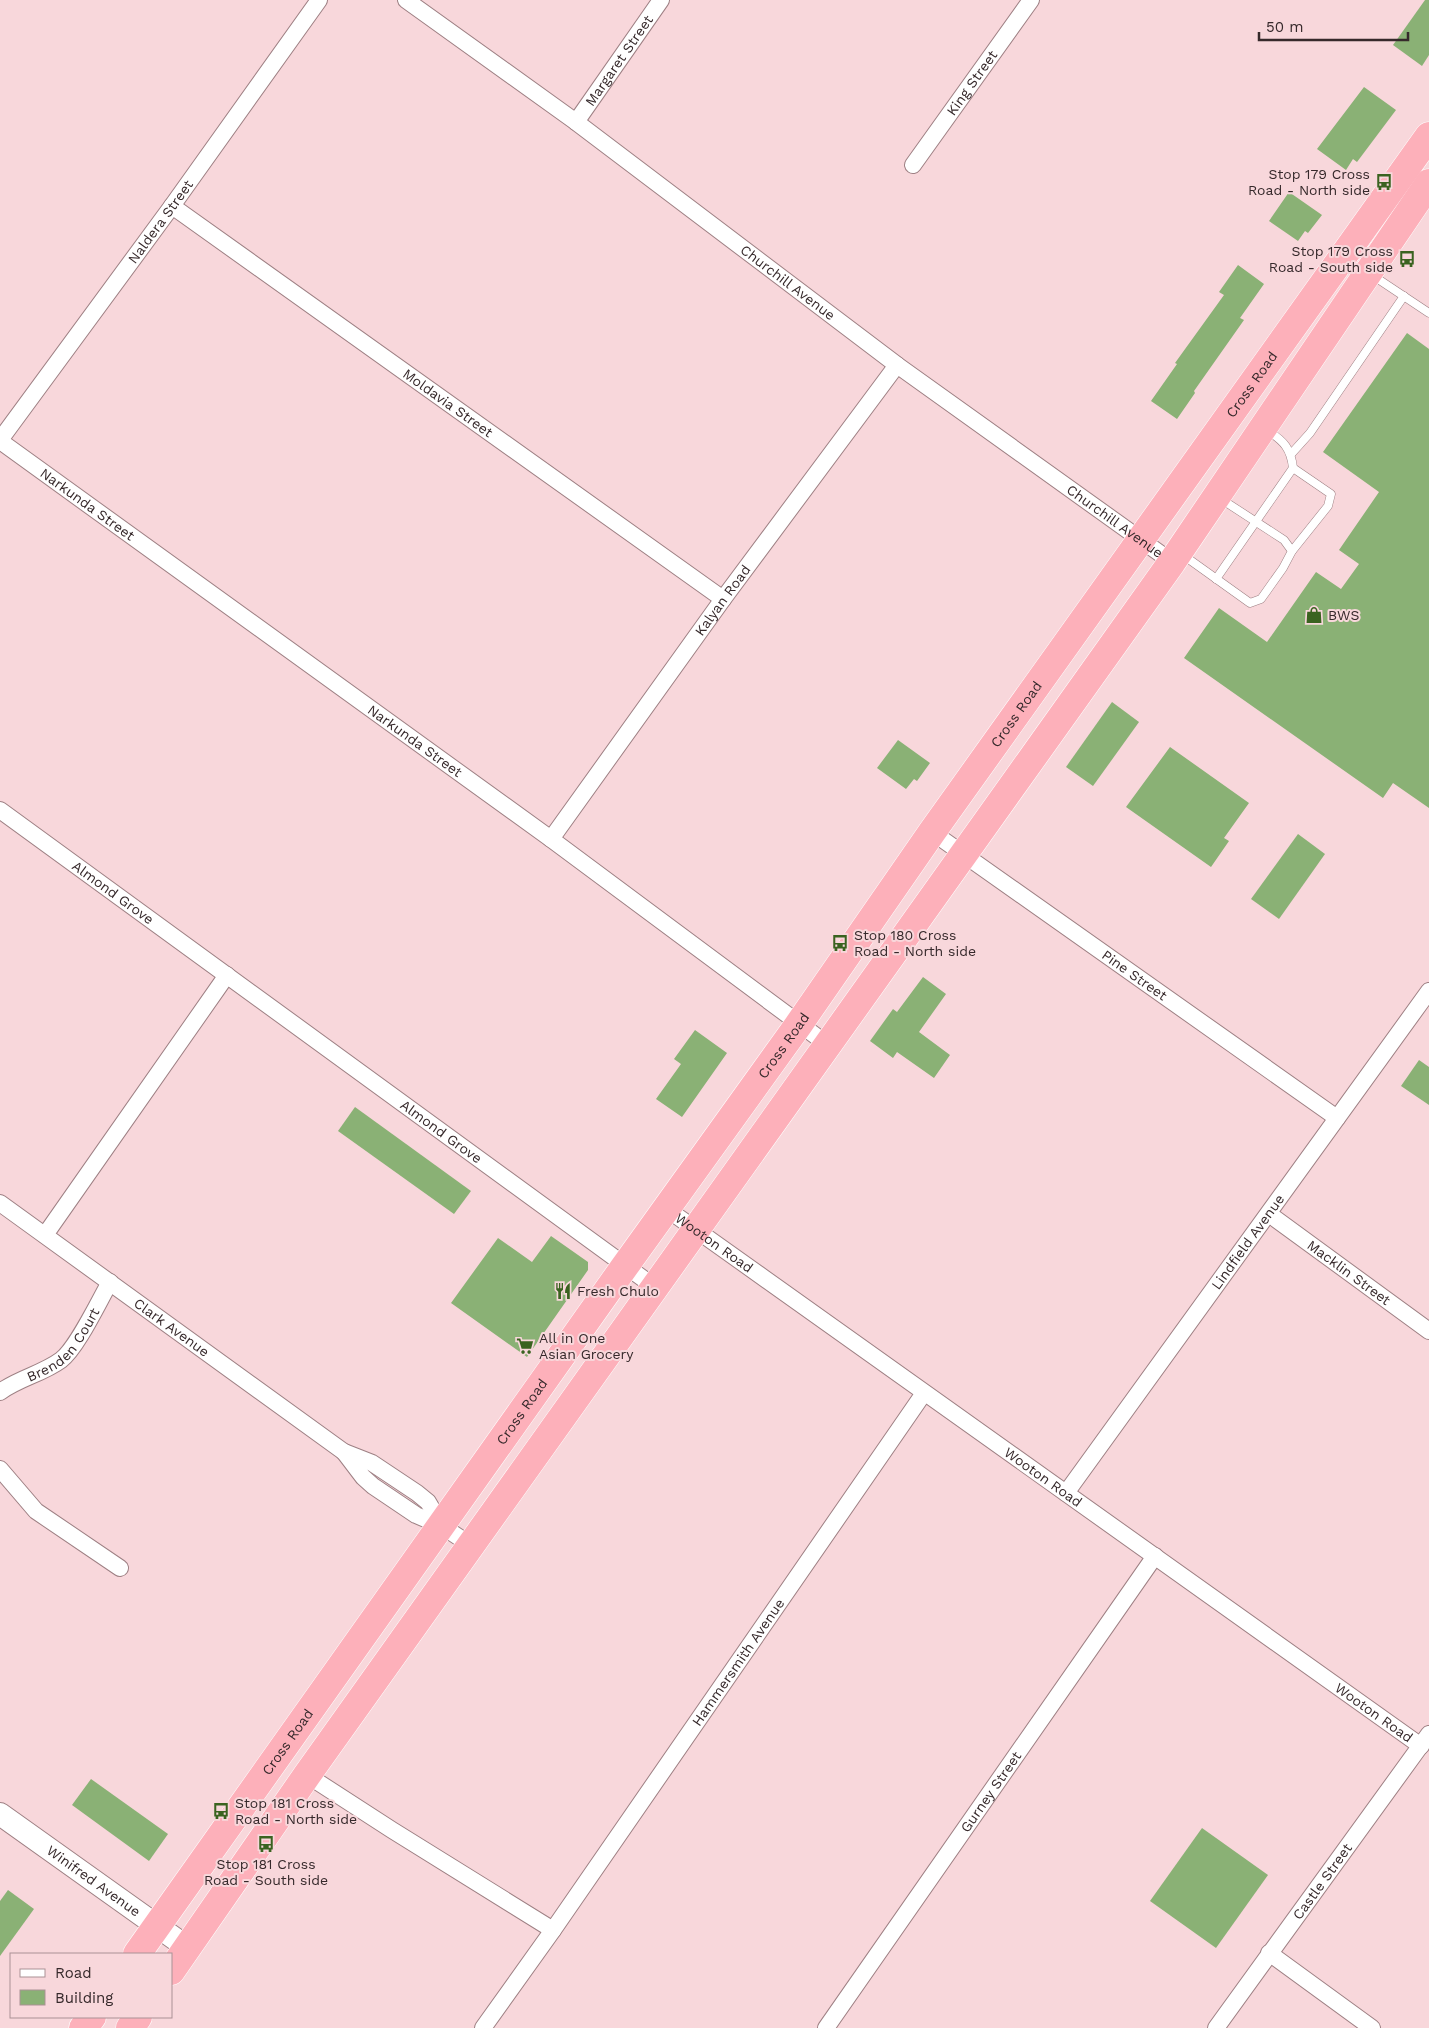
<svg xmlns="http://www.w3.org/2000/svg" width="1429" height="2028" viewBox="0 0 1429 2028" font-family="'Work Sans',sans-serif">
<rect width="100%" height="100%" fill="#f8d7db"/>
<g fill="#8ab175">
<polygon points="1425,0 1429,0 1429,55 1422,66 1393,45"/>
<polygon points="1364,87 1396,110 1357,162 1353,159 1346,170 1317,149"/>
<polygon points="1289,192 1322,215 1308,233 1305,231 1298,241 1269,221"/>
<polygon points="1238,265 1264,284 1240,318 1244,320 1194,391 1195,393 1177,419 1151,401 1177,364 1175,363 1224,295 1219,292"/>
<polygon points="1407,333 1429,349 1429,808 1393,783 1383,798 1184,658 1219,608 1267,642 1316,572 1341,589 1359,564 1339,550 1379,492 1323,452"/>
<polygon points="1112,702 1139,722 1093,786 1066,767"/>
<polygon points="898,740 930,763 917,781 914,779 906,789 877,768"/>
<polygon points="1170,747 1249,803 1224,838 1229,841 1211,867 1126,807"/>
<polygon points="1298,834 1325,854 1279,919 1251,899"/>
<polygon points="923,977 946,994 919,1032 950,1055 934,1078 897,1052 893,1058 870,1041 893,1009 897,1012"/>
<polygon points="695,1030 727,1053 682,1117 656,1099 681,1064 674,1059"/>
<polygon points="1419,1060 1429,1067 1429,1105 1401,1086"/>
<polygon points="355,1107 471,1191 454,1214 338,1131"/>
<polygon points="551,1236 588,1262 588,1270 527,1357 451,1303 498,1238 532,1262"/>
<polygon points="91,1779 168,1834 149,1861 72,1805"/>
<polygon points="1202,1828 1268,1875 1216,1948 1150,1901"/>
<polygon points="8,1890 34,1909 0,1956 0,1901"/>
</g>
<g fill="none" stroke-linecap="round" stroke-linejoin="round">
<g stroke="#9e8084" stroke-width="9">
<g id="lane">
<polyline points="1372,275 1429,313"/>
<polyline points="1292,453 1310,433 1404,296"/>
<polyline points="1292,551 1328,506 1331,494 1293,468"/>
<polyline points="1183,555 1250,603 1261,599 1283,568 1292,551 1284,540 1221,499"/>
<path d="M1216 579 1293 468C1291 449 1284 441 1268 431"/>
</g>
</g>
<g stroke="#9e8084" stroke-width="18">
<g id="street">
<path id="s1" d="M406 0 576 122 897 365 1172 562"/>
<path id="s2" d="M576 122 661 0"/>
<path id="s3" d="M913 165 1031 0"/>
<path id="s4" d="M172 206 723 599"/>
<path id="s5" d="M0 440 172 206 319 0"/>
<path id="s6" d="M0 441 551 839 828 1045"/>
<path id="s7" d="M0 810 656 1288"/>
<path id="s8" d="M932 832 1337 1118"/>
<path id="s9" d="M551 839 723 599 897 365"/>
<path id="s10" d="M0 1203 344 1452 372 1463 417 1493 428 1502 442 1526"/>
<path id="s11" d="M667 1209 1421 1746"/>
<path id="s12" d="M1269 1214 1429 1331"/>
<polyline points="45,1235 227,975"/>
<path id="s13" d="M0 1392C19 1378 42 1374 61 1360 77 1348 99 1301 110 1282"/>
<polyline points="344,1452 363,1477 373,1486 416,1515 442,1526 472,1546"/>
<polyline points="0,1469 36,1511 120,1568"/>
<path id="s14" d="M1066 1493 1429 991"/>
<polyline points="307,1775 392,1830 553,1930"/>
<polyline points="1269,1953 1372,2028"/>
<path id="s15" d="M483 2028 553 1930 924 1393"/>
<path id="s16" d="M826 2028 1155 1556"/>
<path id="s17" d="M1216 2028 1429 1734"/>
</g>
</g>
<g stroke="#9e8084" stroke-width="24">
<g id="secondary">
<path id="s18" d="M0 1814 188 1948"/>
</g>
</g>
<g stroke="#fff" stroke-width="29">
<g id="highway">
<path id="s19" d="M137 1954 625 1266 799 1024 932 832 1429 136"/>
<polyline points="171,1971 307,1775 1172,562 1429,183"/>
<polyline points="83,2028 92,2017"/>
<polyline points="130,2028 138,2017"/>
</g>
</g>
<use href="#lane" stroke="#fff" stroke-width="8"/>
<use href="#street" stroke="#fff" stroke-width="16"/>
<use href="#secondary" stroke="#fff" stroke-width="22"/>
<use href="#highway" stroke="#fdb0ba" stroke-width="28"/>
</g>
<defs>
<g id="bus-bare" transform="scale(1.35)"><path d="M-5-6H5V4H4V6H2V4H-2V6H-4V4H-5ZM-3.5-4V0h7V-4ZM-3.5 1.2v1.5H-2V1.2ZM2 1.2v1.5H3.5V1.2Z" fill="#3a6320" stroke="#f8d7db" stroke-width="2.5" paint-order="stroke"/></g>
<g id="shop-bare" transform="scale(1.35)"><path d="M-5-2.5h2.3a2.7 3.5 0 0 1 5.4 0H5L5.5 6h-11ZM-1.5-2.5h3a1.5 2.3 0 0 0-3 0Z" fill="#3a6320" stroke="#f8d7db" stroke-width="2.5" paint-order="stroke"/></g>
<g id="restaurant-bare" transform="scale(1.35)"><path d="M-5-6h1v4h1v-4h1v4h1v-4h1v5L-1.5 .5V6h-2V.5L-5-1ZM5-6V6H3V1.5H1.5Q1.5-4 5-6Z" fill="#3a6320" stroke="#f8d7db" stroke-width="2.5" paint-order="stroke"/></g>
<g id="supermarket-bare" transform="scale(1.35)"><path d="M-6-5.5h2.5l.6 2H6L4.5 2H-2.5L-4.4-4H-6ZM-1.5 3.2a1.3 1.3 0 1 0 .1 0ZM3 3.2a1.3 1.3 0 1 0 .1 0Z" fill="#3a6320" stroke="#f8d7db" stroke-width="2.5" paint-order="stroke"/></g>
</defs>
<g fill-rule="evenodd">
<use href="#bus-bare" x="1384" y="182"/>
<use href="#bus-bare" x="1407" y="259"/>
<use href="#shop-bare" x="1314" y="615"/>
<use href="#bus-bare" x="840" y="943"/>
<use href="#restaurant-bare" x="563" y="1291"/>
<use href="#supermarket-bare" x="525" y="1346"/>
<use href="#bus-bare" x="221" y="1811"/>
<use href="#bus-bare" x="266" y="1844"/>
</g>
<g text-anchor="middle" stroke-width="4" stroke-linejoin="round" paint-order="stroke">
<g font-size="14" fill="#36292b" stroke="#f8d7db">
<text dy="5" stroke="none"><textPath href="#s2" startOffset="75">Margaret Street</textPath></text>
<text dy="5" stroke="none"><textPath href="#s3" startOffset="101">King Street</textPath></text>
<text dy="5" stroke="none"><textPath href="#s5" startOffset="271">Naldera Street</textPath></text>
<text dy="5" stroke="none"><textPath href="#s1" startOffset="475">Churchill Avenue</textPath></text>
<text dy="5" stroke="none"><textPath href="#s19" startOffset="1925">Cross Road</textPath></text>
<text dy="5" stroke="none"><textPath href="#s4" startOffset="339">Moldavia Street</textPath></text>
<text dy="5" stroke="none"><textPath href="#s6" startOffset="108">Narkunda Street</textPath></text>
<text dy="5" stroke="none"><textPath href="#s1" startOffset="880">Churchill Avenue</textPath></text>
<text dy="5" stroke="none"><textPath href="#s9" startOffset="294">Kalyan Road</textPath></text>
<text dy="5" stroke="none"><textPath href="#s19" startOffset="1520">Cross Road</textPath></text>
<text dy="5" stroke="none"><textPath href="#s6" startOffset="512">Narkunda Street</textPath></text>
<text dy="5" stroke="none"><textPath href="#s7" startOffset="140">Almond Grove</textPath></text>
<text dy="5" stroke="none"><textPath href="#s8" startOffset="248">Pine Street</textPath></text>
<text dy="5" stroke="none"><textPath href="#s19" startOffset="1115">Cross Road</textPath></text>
<text dy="5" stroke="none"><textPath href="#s7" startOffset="546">Almond Grove</textPath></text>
<text dy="5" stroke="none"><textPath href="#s11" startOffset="58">Wooton Road</textPath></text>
<text dy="5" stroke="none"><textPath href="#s14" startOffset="310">Lindfield Avenue</textPath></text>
<text dy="5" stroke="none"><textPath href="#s12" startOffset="99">Macklin Street</textPath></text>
<text dy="5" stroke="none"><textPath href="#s10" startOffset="212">Clark Avenue</textPath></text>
<text dy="5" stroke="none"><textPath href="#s13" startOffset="81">Brenden Court</textPath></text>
<text dy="5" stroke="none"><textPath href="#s19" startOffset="665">Cross Road</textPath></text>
<text dy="5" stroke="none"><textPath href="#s11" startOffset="462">Wooton Road</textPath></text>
<text dy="5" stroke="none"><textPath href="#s15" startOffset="446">Hammersmith Avenue</textPath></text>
<text dy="5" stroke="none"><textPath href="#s11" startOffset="868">Wooton Road</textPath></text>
<text dy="5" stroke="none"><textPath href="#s19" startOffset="260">Cross Road</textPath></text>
<text dy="5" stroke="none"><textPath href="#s16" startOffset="288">Gurney Street</textPath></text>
<text dy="5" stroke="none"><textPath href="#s18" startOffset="115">Winifred Avenue</textPath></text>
<text dy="5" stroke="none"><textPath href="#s17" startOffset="181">Castle Street</textPath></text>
</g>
<g font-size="14" fill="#36292b" stroke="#f8d7db" text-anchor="start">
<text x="1370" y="179" text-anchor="end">Stop 179 Cross<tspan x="1370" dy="16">Road - North side</tspan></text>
<text x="1393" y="256" text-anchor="end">Stop 179 Cross<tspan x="1393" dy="16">Road - South side</tspan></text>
<text x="1328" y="620">BWS</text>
<text x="854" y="940">Stop 180 Cross<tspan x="854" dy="16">Road - North side</tspan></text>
<text x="577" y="1296">Fresh Chulo</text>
<text x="539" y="1343">All in One<tspan x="539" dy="16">Asian Grocery</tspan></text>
<text x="235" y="1808">Stop 181 Cross<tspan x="235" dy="16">Road - North side</tspan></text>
<text x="266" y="1869" text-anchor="middle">Stop 181 Cross<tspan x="266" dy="16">Road - South side</tspan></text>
</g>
</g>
<rect x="10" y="1953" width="162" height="65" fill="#f8d7db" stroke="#aa9195"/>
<rect x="20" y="1969" width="25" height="8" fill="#ffffff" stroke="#aa9195"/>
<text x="55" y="1978" font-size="15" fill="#36292b">Road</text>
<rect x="20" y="1990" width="25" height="15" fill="#8ab175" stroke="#aa9195"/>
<text x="55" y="2003" font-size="15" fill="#36292b">Building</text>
<path d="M1259 32v8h149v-8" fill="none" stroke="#36292b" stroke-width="2.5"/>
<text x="1266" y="32" font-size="15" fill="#36292b" stroke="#f8d7db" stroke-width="4" paint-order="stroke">50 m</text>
</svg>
